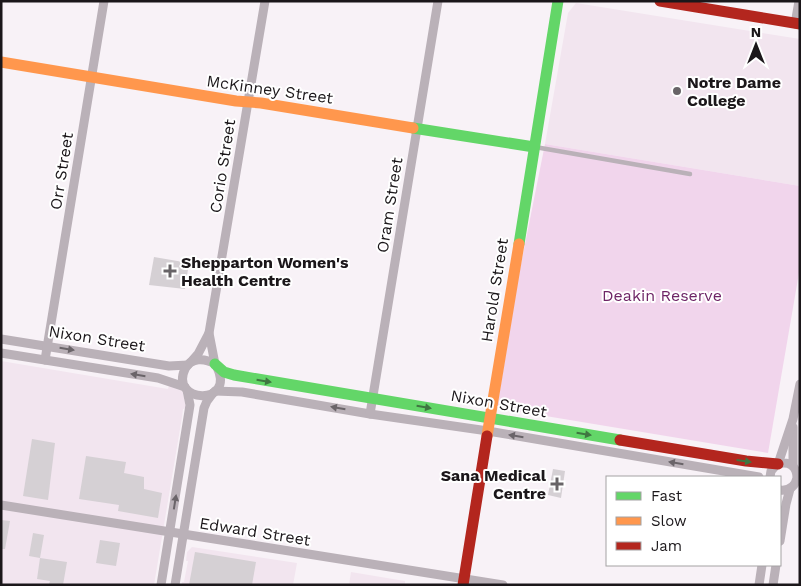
<svg xmlns="http://www.w3.org/2000/svg" width="801" height="586" viewBox="0 0 801 586" font-family="'Work Sans',sans-serif">
<rect width="100%" height="100%" fill="#f8f2f7"/>
<g fill="#f2e5ef">
<polygon points="576,3 800,39 800,186 545,144 568,13"/>
<polygon points="1,361 168,389 169,385 180,389 183,392 186,408 183,409 182,417 154,585 1,585"/>
<polygon points="192,547 297,563 293,585 182,585 182,582 184,582 188,561 186,561 187,552"/>
<polygon points="351,572 405,581 405,585 349,585"/>
</g>
<polygon fill="#f1d5ec" points="545,144 800,186 800,267 768,453 497,408 518,279"/>
<g fill="#d5d0d4">
<polygon points="154,257 189,263 185,289 149,285"/>
<polygon points="32,439 55,443 48,500 23,496"/>
<polygon points="86,456 126,462 124,473 144,477 144,489 162,493 158,518 118,511 119,505 79,499"/>
<polygon points="553,469 565,471 561,498 548,495"/>
<polygon points="1,520 10,521 5,549 1,549"/>
<polygon points="33,533 44,535 40,558 67,562 63,585 49,584 50,581 37,579 40,558 29,556"/>
<polygon points="100,540 120,543 116,566 96,563"/>
<polygon points="195,552 256,562 252,585 189,585"/>
</g>
<g fill="none" stroke-linecap="round" stroke-linejoin="round">
<polyline stroke="#bab1b8" stroke-width="4.5" points="535,147 690,174"/>
<g stroke="#bab1b8" stroke-width="9">
<polyline points="795,24 799,1"/>
<polyline points="1,339 169,366 188,365"/>
<polyline points="1,353 158,378 185,387"/>
<polyline points="45,360 104,1"/>
<polyline points="191,362 198,354 209,333"/>
<polyline points="215,364 209,333 265,1"/>
<path d="M215 364C205 358 191 357 185 369 169 403 236 407 217 367"/>
<polyline points="215,391 242,392 370,414 488,431 759,477"/>
<polyline points="370,414 438,1"/>
<polyline points="793,466 793,427"/>
<polyline points="770,477 771,471 777,464"/>
<path d="M780 490C789 491 795 487 797 478 797 466 789 461 778 464L793 419 800 384"/>
<polyline points="1,505 503,585"/>
<polyline points="780,541 786,504 790,489"/>
<polyline points="161,585 190,405 187,390"/>
<polyline points="175,585 204,408 207,401 213,393"/>
<polyline points="759,585 762,565"/>
<polyline points="773,585 776,565"/>
</g>
<g stroke="#63d668" stroke-width="11">
<polyline points="413,128 534,147"/>
<polyline points="519,244 558,1"/>
<polyline points="215,364 224,372 234,375 620,440"/>
</g>
<g stroke="#ff974d" stroke-width="11">
<polyline points="1,62 236,101 261,103 413,128"/>
<polyline points="487,436 519,244"/>
</g>
<g stroke="#b3261e" stroke-width="11">
<polyline points="660,1 800,24"/>
<polyline points="620,440 746,461 778,464"/>
<polyline points="463,585 487,436"/>
</g>
</g>
<defs><path id="oneway-solid" d="M-6-.8H1V-3.2L6.5 0L1 3.2V.8H-6Z" transform="scale(1.25)"/></defs>
<g fill="#6a6469">
<use href="#oneway-solid" transform="translate(67 349) rotate(9)"/>
<use href="#oneway-solid" transform="translate(138 375) rotate(-171)"/>
<use href="#oneway-solid" transform="translate(338 408) rotate(-170)"/>
<use href="#oneway-solid" transform="translate(516 436) rotate(-171)"/>
<use href="#oneway-solid" transform="translate(676 463) rotate(-171)"/>
<use href="#oneway-solid" transform="translate(175 502) rotate(-81)"/>
</g>
<g fill="#3f7641">
<use href="#oneway-solid" transform="translate(264 381) rotate(9)"/>
<use href="#oneway-solid" transform="translate(424 407) rotate(10)"/>
<use href="#oneway-solid" transform="translate(584 434) rotate(9)"/>
<use href="#oneway-solid" transform="translate(744 461) rotate(8)"/>
</g>
<g fill="#686467" stroke="#fff" stroke-width="2">
<circle cx="677" cy="91" r="5"/>
<path d="M167.5 263.5h5v5h5v5h-5v5h-5v-5h-5v-5h5z"/>
<path d="M554.5 476.5h5v5h5v5h-5v5h-5v-5h-5v-5h5z"/>
</g>
<g text-anchor="middle" stroke-width="4" stroke-linejoin="round" paint-order="stroke">
<g font-size="16" font-weight="bold" fill="#1b171a" stroke="#fff" text-anchor="start">
<text x="687" y="88">Notre Dame<tspan x="687" dy="18">College</tspan></text>
<text x="181" y="268">Shepparton Women's<tspan x="181" dy="18">Health Centre</tspan></text>
<text x="546" y="481" text-anchor="end">Sana Medical<tspan x="546" dy="18">Centre</tspan></text>
</g>
<g font-size="16" fill="#1b171a" stroke="#fff">
<text transform="translate(270 89) rotate(8)" y="6">McKinney Street</text>
<text transform="translate(222 166) rotate(-81)" y="6">Corio Street</text>
<text transform="translate(61 171) rotate(-81)" y="6">Orr Street</text>
<text transform="translate(389 205) rotate(-81)" y="6">Oram Street</text>
<text transform="translate(494 290) rotate(-81)" y="6">Harold Street</text>
<text transform="translate(97 338) rotate(9)" y="6">Nixon Street</text>
<text transform="translate(499 403) rotate(10)" y="6">Nixon Street</text>
<text transform="translate(255 531) rotate(9)" y="6">Edward Street</text>
</g>
<g font-size="16" fill="#6e2566" stroke="#fff">
<text x="662" y="301">Deakin Reserve</text>
</g>
</g>
<rect width="801" height="586" fill="none" stroke="#1b171a" stroke-width="5"/>
<rect x="606" y="476" width="175" height="90" fill="#ffffff" stroke="#a4a2a3"/>
<rect x="616" y="492" width="25" height="8" fill="#63d668" stroke="#a4a2a3"/>
<text x="651" y="501" font-size="15" fill="#1b171a">Fast</text>
<rect x="616" y="517" width="25" height="8" fill="#ff974d" stroke="#a4a2a3"/>
<text x="651" y="526" font-size="15" fill="#1b171a">Slow</text>
<rect x="616" y="542" width="25" height="8" fill="#b3261e" stroke="#a4a2a3"/>
<text x="651" y="551" font-size="15" fill="#1b171a">Jam</text>
<g transform="translate(756 45)" stroke="#ffffff" stroke-width="4" paint-order="stroke">
<path d="M0-4L9 19L0 12L-9 19Z" fill="#1b171a"/>
<text y="-8" font-size="14" font-weight="bold" text-anchor="middle" fill="#1b171a">N</text>
</g>
</svg>
